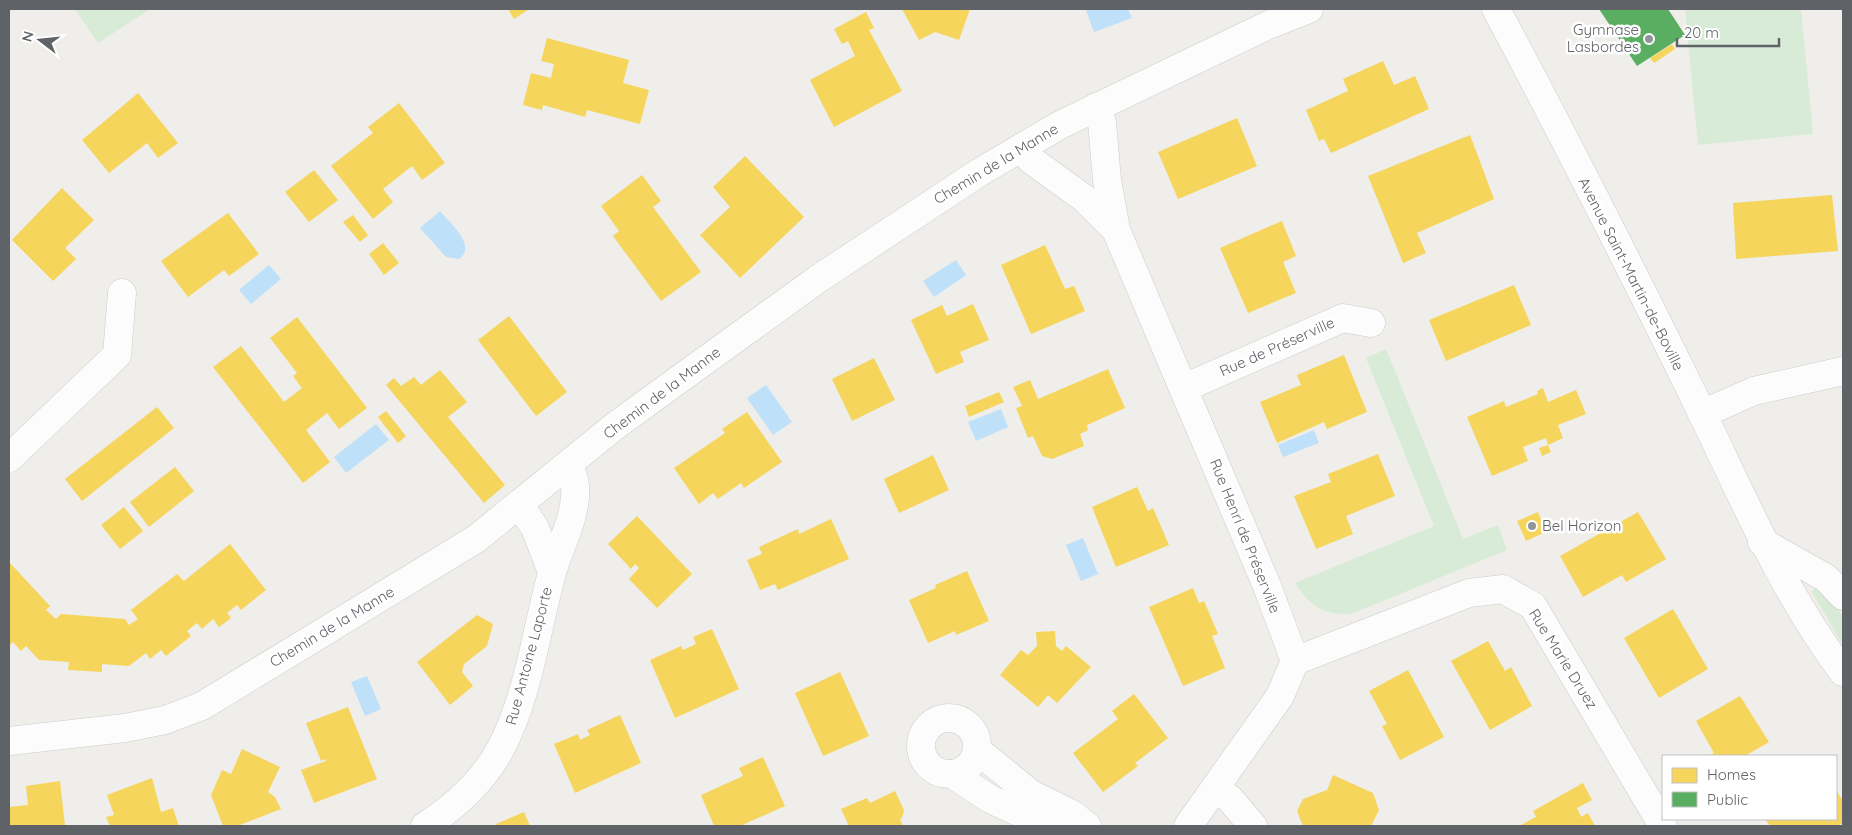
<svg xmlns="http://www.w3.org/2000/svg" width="1852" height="835" viewBox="0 0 1852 835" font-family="Quicksand,sans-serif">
<rect width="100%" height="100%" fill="#efeeea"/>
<g fill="#d8ebd6">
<polygon points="75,9 150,9 98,43"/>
<polygon points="1685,9 1801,9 1813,134 1698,145"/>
<path d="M1386 349 1463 539 1498 525 1507 550 1351 614C1321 614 1311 607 1295 583L1434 526 1366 358Z"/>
<polygon points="1816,586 1828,590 1843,618 1843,645 1812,592"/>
</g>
<g fill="#bfe0f9">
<polygon points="1088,9 1128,9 1132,18 1094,32 1086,10"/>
<path d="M440 211C449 222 478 246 459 259L446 257 420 228Z"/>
<polygon points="956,260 966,275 934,297 923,281"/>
<polygon points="269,265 281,279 251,304 239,290"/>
<polygon points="766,385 792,422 773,435 747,398"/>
<polygon points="1001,409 1008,427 976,441 968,422"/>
<polygon points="376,424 389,440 346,473 334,457"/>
<polygon points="1314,430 1319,443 1283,457 1278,445"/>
<polygon points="1083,538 1098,574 1081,581 1066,545"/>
<polygon points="367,676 381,709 365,716 351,682"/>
</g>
<g fill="#f6d55c">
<polygon points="508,9 529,9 514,19"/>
<polygon points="902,9 970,9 959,40 935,32 919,40"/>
<polygon points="866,12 874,28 869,30 902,91 834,127 810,80 855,56 848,41 842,44 834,29"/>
<polygon points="547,38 629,60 623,83 649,90 640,124 587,110 585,117 543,105 542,110 523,105 531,73 551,78 554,64 541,61"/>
<polygon points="1672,44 1675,49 1654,63 1650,58"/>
<polygon points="1383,61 1394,85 1415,76 1429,109 1331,153 1324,139 1319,141 1306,110 1348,91 1343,79"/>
<polygon points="138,93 178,143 158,158 147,143 109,173 82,140"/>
<polygon points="399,103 445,163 422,180 412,166 383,189 393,202 373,219 331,166 373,133 368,127"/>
<polygon points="1237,118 1257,166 1178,199 1158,152"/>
<polygon points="1470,135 1494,199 1417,233 1426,253 1403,263 1368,176"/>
<polygon points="745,156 804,217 740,278 700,235 730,207 713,187"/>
<polygon points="314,170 338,200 309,222 285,192"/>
<polygon points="642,175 661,201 653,207 701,272 661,301 613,236 619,231 601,206"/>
<polygon points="62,188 94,220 65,248 76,259 53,281 12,240"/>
<polygon points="1832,195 1838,251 1736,259 1733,203"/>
<polygon points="228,213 259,254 229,276 224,270 188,297 161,261"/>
<polygon points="353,215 368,235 360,242 343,222"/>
<polygon points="1282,221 1296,256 1283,262 1296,293 1248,313 1220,248"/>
<polygon points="383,243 399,263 384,275 369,254"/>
<polygon points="1045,245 1065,289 1074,286 1085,311 1031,334 1001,265"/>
<polygon points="1514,285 1531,325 1446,361 1429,320"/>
<polygon points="973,304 989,340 960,352 964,362 936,374 911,320 942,305 947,316"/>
<polygon points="509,316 567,392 536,416 478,340"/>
<polygon points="297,317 367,408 339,429 327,413 306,430 330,462 303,483 213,367 241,346 284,402 302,388 293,376 297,373 270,338"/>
<polygon points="1344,355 1367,412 1327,429 1324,422 1277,443 1260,402 1301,385 1297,375"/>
<polygon points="874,358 895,400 852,421 832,379"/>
<polygon points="1108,369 1125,408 1087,425 1088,430 1080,434 1084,446 1052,459 1042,456 1033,436 1028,438 1016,408 1022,406 1013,387 1030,380 1038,399"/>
<polygon points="440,370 467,402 448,417 505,485 484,503 386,385 394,378 401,386 414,377 421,385"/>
<polygon points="1543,388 1548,402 1576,390 1586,414 1558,425 1563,438 1548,445 1551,452 1542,456 1539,448 1548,445 1546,438 1536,442 1523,447 1528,461 1492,476 1467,417 1504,401 1506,407 1538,394 1537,391"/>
<polygon points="999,392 1004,402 969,417 965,406"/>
<polygon points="157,407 174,428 82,501 65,479"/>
<polygon points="386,411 406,436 398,443 378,417"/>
<polygon points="747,412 782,462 744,488 741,483 718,499 713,493 699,504 674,468 725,433 722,429"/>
<polygon points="1378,454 1395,496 1346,516 1353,534 1316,549 1294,496 1331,482 1328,474"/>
<polygon points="933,455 949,490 899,513 884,479"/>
<polygon points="175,467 194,491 149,527 130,502"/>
<polygon points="1137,487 1148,511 1153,508 1169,545 1116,567 1092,507"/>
<polygon points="124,507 143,531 120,549 101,525"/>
<polygon points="1538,512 1546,532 1526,541 1517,521"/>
<polygon points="1638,512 1666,559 1626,582 1622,575 1583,597 1560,556"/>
<polygon points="637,516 692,574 657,608 629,579 639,568 635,564 631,569 608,544"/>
<polygon points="831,519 849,559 778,590 775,584 760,590 747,560 762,554 759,547 798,529 799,534"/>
<polygon points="230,544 266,590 241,610 237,605 227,613 231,618 219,627 213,619 202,629 197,623 187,631 191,636 166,656 161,650 150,659 146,653 129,666 102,664 102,672 68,670 69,662 39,660 26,646 21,651 13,642 9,646 9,562 50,606 46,610 56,619 61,614 125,619 129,625 138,619 131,610 177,574 184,581"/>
<polygon points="967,571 989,621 956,635 955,631 928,643 909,600 936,588 935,585"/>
<polygon points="1193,588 1199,603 1204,601 1218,634 1212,636 1225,668 1183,686 1149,607"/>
<polygon points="1673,609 1708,669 1659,698 1624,638"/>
<polygon points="477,615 493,624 487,646 464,664 462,672 473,686 450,705 417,662"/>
<polygon points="712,629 739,689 675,718 650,660 681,646 683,650 696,644 693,637"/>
<polygon points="1055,631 1056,646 1062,651 1066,646 1091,667 1057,703 1048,695 1038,707 1000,675 1021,650 1028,655 1037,646 1036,632"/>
<polygon points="1488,641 1505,671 1511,667 1532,706 1490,730 1451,661"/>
<polygon points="1408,670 1444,737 1400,760 1382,726 1387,724 1369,691"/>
<polygon points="840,672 869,736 823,756 795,693"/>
<polygon points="1134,694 1168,738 1135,763 1138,766 1103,792 1073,753 1118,719 1112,711"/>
<polygon points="1740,696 1769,742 1745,756 1707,756 1714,753 1696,721"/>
<polygon points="348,707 377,779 314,803 301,770 326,761 325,759 321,761 306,723"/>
<polygon points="620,715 641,763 575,793 554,744 578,734 580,740 590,735 587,730"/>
<polygon points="242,749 280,767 268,792 275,797 281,809 237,826 223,826 211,795 222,770 231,774"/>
<polygon points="763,757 785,806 740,826 714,826 701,795 743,776 739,768"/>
<polygon points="1333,775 1373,793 1379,810 1371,826 1303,826 1297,811 1303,799 1327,790"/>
<polygon points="152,778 161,812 173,808 179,826 110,826 106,817 114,815 107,795"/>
<polygon points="60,781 65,826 9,826 9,807 28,805 26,786"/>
<polygon points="1583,783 1592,800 1577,808 1581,817 1588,813 1595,826 1519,826 1536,817 1533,811"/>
<polygon points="1836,790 1843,801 1843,823 1838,826 1770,826 1765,819 1836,819"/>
<polygon points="895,791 904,810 902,818 900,819 903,826 849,826 841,809 867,798 870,803"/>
<polygon points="524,812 530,826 497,826 496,824"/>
</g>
<polygon fill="#5aae61" points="1599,9 1668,9 1685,35 1637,66"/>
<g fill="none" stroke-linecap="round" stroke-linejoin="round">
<g stroke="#cbcccc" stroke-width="29">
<g id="minor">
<polyline points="1096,107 1102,122 1107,180 1116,230 1267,586 1295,661 1280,696 1188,826"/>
<polyline points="1022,147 1031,160 1085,199 1116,230"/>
<polyline points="1184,388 1343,318 1371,323"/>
<polyline points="1702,414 1754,391 1843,371"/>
<polyline points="9,458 117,355 122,293"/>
<polyline points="519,504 535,528 552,572"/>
<polyline points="1762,542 1826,578 1843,596"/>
<polyline points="1295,661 1469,593 1503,589 1533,606 1663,826"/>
<circle cx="949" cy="746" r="28"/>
<polyline points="9,741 125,728 165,720 202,706 476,539 615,426 692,370 818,279 980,172 1060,125 1266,26 1309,9"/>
<polyline points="977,750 1031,794 1072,814 1087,826"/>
<polyline points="952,774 990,799 1049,826"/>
<polyline points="1215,788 1230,799 1253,826"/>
<path d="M425 826C456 806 483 782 501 748 529 694 536 631 552 573 559 547 573 524 575 497 576 483 574 477 568 465"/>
</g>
</g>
<g stroke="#cbcccc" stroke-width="29">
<path id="tertiary" d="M1496 9C1567 142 1636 278 1702 413 1745 502 1783 592 1843 672"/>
</g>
<use href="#minor" stroke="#fdfcfc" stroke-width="28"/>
<use href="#tertiary" stroke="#fdfcfc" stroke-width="28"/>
</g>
<g fill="#919496" stroke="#fff" stroke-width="2">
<circle cx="1649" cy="39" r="5"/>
<circle cx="1532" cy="526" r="5"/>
</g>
<g text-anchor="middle" stroke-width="5" stroke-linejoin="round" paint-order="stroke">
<g font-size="15" fill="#5f6368" stroke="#fff" text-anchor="end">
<text x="1639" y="35">Gymnase<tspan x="1639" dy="17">Lasbordes</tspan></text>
<text x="1542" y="531" text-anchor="start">Bel Horizon</text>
</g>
<g font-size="15" fill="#5f6368" stroke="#fff">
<text transform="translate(996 164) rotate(-31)" y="5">Chemin de la Manne</text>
<text transform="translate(1631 274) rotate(63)" y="5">Avenue Saint-Martin-de-Boville</text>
<text transform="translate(1277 347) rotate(-24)" y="5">Rue de Préserville</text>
<text transform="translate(662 393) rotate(-37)" y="5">Chemin de la Manne</text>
<text transform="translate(1245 536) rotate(68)" y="5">Rue Henri de Préserville</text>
<text transform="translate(332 627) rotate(-31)" y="5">Chemin de la Manne</text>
<text transform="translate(529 656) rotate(-75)" y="5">Rue Antoine Laporte</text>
<text transform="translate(1563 659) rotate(58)" y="5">Rue Marie Druez</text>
</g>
</g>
<rect width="1852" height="835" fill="none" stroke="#5f6368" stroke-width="20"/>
<rect x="1662" y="755" width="175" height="65" fill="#ffffff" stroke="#bfc1c3"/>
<rect x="1672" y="768" width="25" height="15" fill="#f6d55c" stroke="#bfc1c3"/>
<text x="1707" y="780" font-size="15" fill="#5f6368">Homes</text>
<rect x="1672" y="792" width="25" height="15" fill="#5aae61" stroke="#bfc1c3"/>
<text x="1707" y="805" font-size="15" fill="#5f6368">Public</text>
<g transform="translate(40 40) rotate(286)" stroke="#ffffff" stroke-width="4" paint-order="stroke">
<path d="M0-4L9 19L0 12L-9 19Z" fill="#5f6368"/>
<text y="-8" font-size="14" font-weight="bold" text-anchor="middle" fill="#5f6368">N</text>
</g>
<path d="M1677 38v8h102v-8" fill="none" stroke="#5f6368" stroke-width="2.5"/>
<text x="1684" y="38" font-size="15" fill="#5f6368" stroke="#ffffff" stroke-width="4" paint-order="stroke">20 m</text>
</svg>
